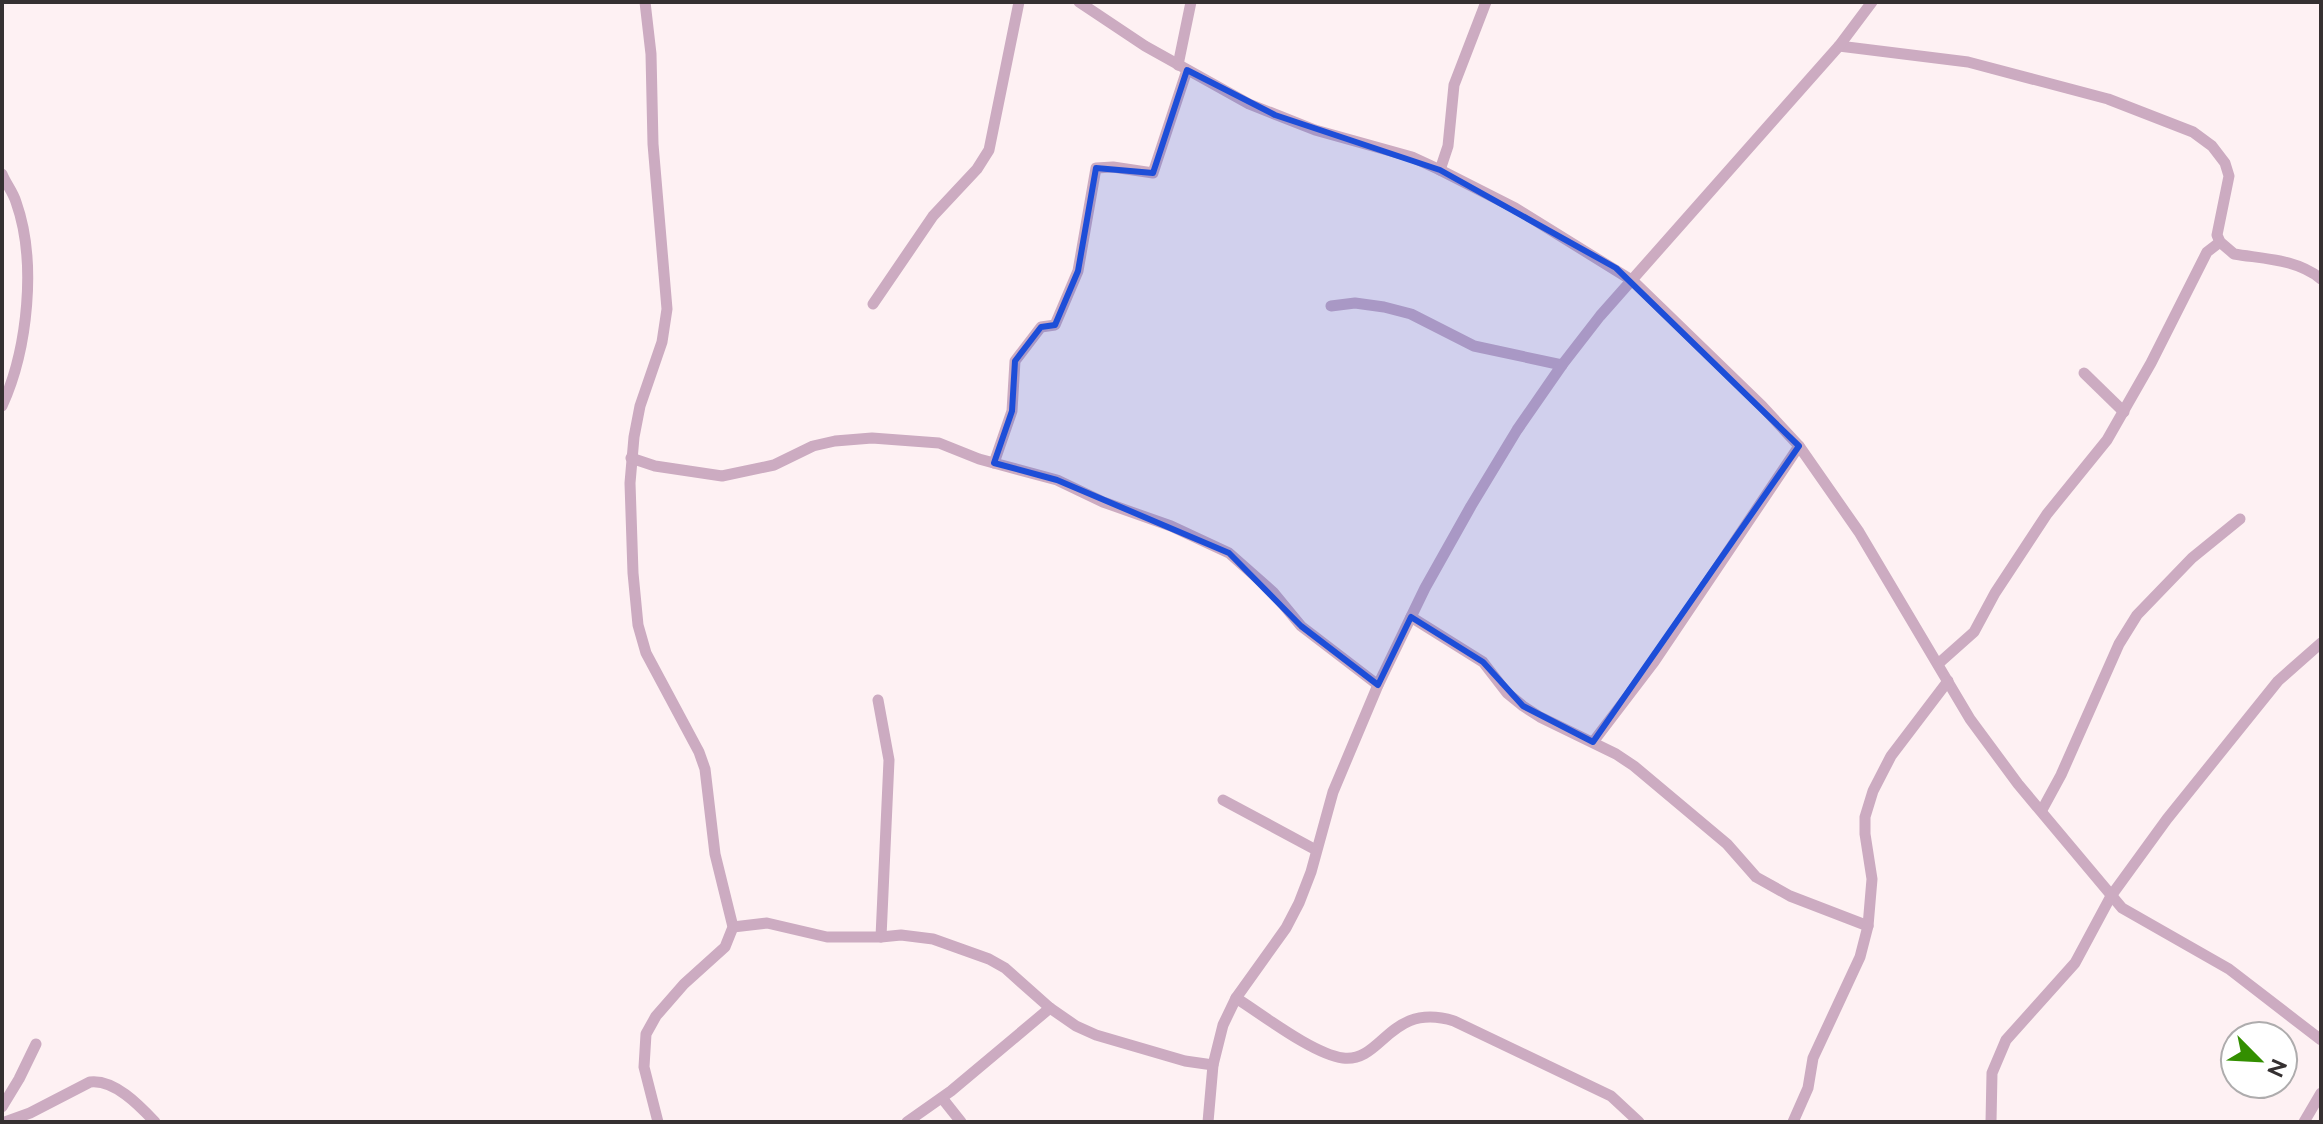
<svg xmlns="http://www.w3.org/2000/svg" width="2323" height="1124" viewBox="0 0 2323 1124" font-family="Raleway,sans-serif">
<rect width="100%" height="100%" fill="#fef1f3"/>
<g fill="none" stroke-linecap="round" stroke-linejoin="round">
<g stroke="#ccabc1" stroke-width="11">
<polyline points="645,2 651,54 653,144 667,309 662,342 640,406 634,437 630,483 633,573 638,625 646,653 699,752 705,769 715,854 733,927 725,947 684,984 656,1016 646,1034 644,1067 658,1122"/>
<polyline points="1079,2 1145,46 1249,104 1315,130 1412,157 1440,170 1515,208 1633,281 1762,406 1799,446 1859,532 1970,719 2018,784 2122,908 2229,969 2321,1040"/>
<path d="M1839 46 1968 62 2108 99 2193 132 2212 146 2225 163 2229 176 2217 235 2220 242 2234 254C2264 259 2297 259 2321 279"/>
<polyline points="1178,65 1191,2"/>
<polyline points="1440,170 1448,146 1454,85 1486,2"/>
<path d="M2 174C6 184 13 192 16 202 37 261 28 349 2 406"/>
<polyline points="873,304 933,216 977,169 989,150 1019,2"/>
<polyline points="1331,306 1355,303 1384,307 1411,314 1474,346 1562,365"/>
<polyline points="2084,373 2124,412"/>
<polyline points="631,458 655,466 722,476 774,465 813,446 835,441 872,438 939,443 979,459 1057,480 1103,502 1171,526 1229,553 1273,592 1301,626 1378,685"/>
<polyline points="994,463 1012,411 1015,361 1041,327 1055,325 1078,271 1096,168 1113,167 1153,173 1187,70"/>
<polyline points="1411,617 1483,662 1507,693 1523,706 1540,717 1616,754 1634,766 1727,844 1756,877 1790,896 1868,926"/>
<polyline points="1938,664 1974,632 1995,593 2047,514 2107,440 2151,363 2207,252 2220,242"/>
<polyline points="878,700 889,760 881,937"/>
<polyline points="1593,742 1654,662 1799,446"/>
<polyline points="1223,800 1316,850"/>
<polyline points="2042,810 2061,775 2119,644 2137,615 2192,558 2240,519"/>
<polyline points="733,927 767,923 827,937 881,937 901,935 933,939 989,959 1005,968 1050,1008 1076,1026 1096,1035 1185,1061 1213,1065"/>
<path d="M1236 998C1263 1015 1313 1054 1343 1058 1383 1063 1389 1001 1454 1021L1611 1096 1639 1122"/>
<polyline points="942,1098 961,1122"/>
<polyline points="2,1107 19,1079 36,1044"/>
<path d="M5 1122 30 1113 90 1082C114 1079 139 1105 155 1122"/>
<polyline points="907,1122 951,1091 1050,1008"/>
<polyline points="1208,1122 1213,1065 1223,1025 1236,998 1286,928 1299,903 1311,872 1333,792 1378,685 1425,588 1471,506 1517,430 1562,365 1600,316 1839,46 1872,2"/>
<polyline points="1793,1122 1808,1088 1813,1058 1860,957 1868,926 1872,879 1865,834 1865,817 1873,791 1891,756 1948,681"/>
<polyline points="1991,1122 1992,1073 2006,1040 2075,963 2111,896 2167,819 2278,681 2321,643"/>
<polyline points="2304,1122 2321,1093"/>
</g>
</g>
<path fill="#1d4ed8" fill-opacity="0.2" stroke="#1d4ed8" stroke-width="6" stroke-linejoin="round" d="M1187 70 1275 115 1440 170 1616 268 1799 446 1593 742 1523 706 1483 662 1411 617 1378 685 1301 626 1229 553 1057 480 994 463 1012 411 1015 361 1041 327 1055 325 1078 271 1096 168 1153 173Z"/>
<rect width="2323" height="1124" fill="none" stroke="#353031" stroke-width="8"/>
<g transform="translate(2259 1060) rotate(114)"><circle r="38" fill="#ffffff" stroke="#aeacad" stroke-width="2"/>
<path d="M0-6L14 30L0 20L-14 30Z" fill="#338f00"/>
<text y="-12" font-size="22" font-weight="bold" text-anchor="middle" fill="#353031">N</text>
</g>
</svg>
